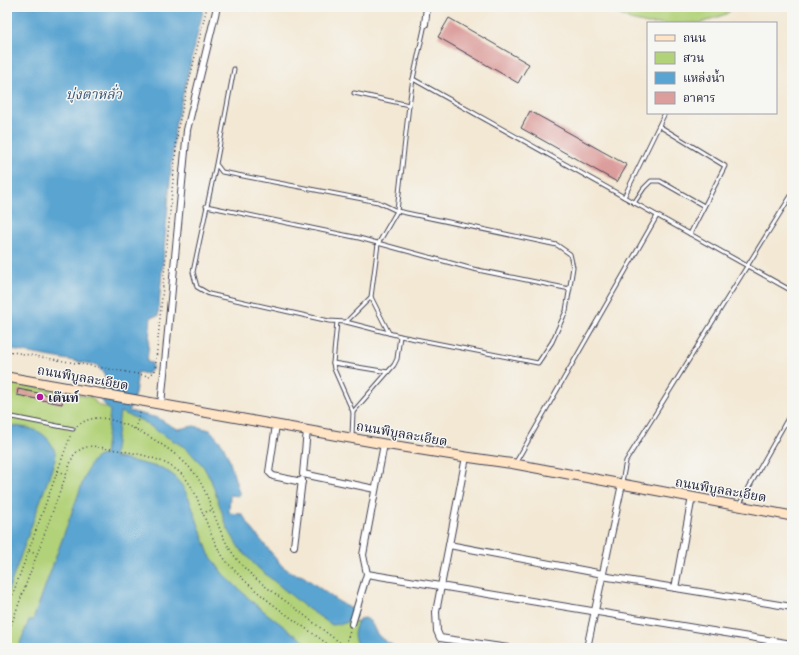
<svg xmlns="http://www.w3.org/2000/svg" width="799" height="655" viewBox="0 0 799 655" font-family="'IM FELL Double Pica','Noto Serif Thai',serif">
<rect width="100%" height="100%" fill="#f6f6f2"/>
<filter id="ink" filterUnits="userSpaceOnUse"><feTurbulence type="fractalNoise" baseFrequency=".025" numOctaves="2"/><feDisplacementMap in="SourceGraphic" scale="8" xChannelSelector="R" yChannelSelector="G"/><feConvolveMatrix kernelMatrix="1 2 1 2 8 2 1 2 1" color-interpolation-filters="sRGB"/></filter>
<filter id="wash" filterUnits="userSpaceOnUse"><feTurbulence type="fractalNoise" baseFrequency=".012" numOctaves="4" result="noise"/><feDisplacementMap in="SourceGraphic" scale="16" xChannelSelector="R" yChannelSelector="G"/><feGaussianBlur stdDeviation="0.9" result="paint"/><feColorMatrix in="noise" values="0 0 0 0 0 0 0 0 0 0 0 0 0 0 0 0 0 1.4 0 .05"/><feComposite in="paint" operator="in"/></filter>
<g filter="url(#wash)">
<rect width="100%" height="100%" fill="#f3e8d4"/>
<g fill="#b2d279" stroke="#6a7a5a">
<polygon points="606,7 735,7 726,14 701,23 648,24 630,20"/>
<polygon points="7,382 91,397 98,405 136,416 187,445 203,462 240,543 360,625 370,648 7,648"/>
</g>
<g fill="#5aa4d1" stroke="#3e6386">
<path d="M7 7H204L175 127 158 316 151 317 147 362 152 363V370L147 374 138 372 135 394 129 411 158 418 171 426 178 429 194 426 210 430 223 445 229 459 240 496 230 495 229 513 242 514 252 529 282 566 292 573 303 576 336 600 352 609V614L348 622 342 624 332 625 304 606 258 568 239 548 227 527 211 480 203 466 186 448 160 433 143 421 120 412 114 457 162 468 173 475 183 487 190 501 209 554 223 574 256 605 291 632 314 648H21L20 643 29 620H33L86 473C90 464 94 455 105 455L110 411 101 400 105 376 97 365 7 349Z"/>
<path d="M7 425C25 428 42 427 52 445 55 451 56 454 55 460L7 594Z"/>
<path d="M365 618C373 621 373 629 378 635 383 641 391 644 397 648H362C350 640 354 630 359 619Z"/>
</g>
<g id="blocks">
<g fill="#dc9e9c">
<polygon points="449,18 529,64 518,83 438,37"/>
<polygon points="530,111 627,165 617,182 521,128"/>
<polygon points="18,389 63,398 62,404 17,395"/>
</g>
</g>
</g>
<g filter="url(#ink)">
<use href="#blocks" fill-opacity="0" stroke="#414052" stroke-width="1"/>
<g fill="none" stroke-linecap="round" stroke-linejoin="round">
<g stroke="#414052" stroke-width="5">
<g id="lane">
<polyline points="425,24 413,79 792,291"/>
<polyline points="354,93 409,105"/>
<polyline points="659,126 725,166 690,234"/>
<polyline points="216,164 222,172 378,202 397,211 557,245 570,254 573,267 566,311 552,342 538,363 400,336 346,322 329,321 209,294 197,287 193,272 216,164 234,69"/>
<polyline points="624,197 665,113"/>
<polyline points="634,203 644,188 651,181 660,181 704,206"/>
<polyline points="206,206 359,238 473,269 570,289"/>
<polyline points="371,297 389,333"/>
<polyline points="337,322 333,363 334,369 353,412 352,436"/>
<polyline points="346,322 371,297 378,244 397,211 409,105 413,79"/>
<polyline points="333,363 388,372"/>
<polyline points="353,412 394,365 397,359 400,336"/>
<polyline points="7,416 73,429"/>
<polyline points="516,462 657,216"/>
<polyline points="622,482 626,461 792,194"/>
<polyline points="739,505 792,411"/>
</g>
</g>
<g stroke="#414052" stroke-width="8">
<g id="street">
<polyline points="425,24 427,7"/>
<polyline points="161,405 187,130 217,7"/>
<polyline points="276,425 269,472 273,476 302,482"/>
<polyline points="307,430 303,474 375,489"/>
<polyline points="466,457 436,612 437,631 440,638 508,648"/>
<polyline points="449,545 603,574"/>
<polyline points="294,546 302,480"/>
<polyline points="367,574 792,644"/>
<polyline points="602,576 792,607"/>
<polyline points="675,588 692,497"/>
<polyline points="352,624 367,574 363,555 384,444"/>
<polyline points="587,648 622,484"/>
</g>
</g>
<g stroke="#414052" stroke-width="11">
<polyline id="secondary" points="7,377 384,444 466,457 515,464 792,516"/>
</g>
<g stroke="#414052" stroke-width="1.5" stroke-dasharray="1 3" stroke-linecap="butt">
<polyline points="7,351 149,376 155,371 178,127 207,7"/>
<path d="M77 426C83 421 91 418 99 418 128 419 183 454 198 478 215 507 217 537 241 564 256 581 276 594 295 608 313 622 330 636 348 648"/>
<polyline points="135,429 141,410"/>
<polyline points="58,471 66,474"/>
<polyline points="202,513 212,510"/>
<polyline points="29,551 36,554"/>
<polyline points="7,610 71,434"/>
<path d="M7 636 73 456C79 449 84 447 93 446 124 452 170 454 189 483 195 491 198 501 202 511 209 528 215 547 227 562 256 596 298 622 333 648"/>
<polyline points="344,648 350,631"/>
</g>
<use href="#lane" stroke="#fff" stroke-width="3"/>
<use href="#street" stroke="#fff" stroke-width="6"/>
<use href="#secondary" stroke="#ffe4c6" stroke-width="9"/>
</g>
</g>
<circle fill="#b5179e" stroke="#f6f6f2" stroke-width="1.5" cx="40" cy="397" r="4"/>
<g text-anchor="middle" stroke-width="3" stroke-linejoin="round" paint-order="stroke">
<g font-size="13" fill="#22223b" stroke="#f6f6f2">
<text transform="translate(83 377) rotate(10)" y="5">ถนนพิบูลละเอียด</text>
<text transform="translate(402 433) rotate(10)" y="5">ถนนพิบูลละเอียด</text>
<text transform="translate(721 489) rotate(10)" y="5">ถนนพิบูลละเอียด</text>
</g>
<g font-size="13" font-weight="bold" fill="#22223b" stroke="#f6f6f2" text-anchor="start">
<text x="48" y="402">เต๊นท์</text>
</g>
<g font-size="14" font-style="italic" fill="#385677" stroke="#f6f6f2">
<text x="94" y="99">บุ่งตาหลั่ว</text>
</g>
</g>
<rect width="799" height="655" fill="none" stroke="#f6f6f2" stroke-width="24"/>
<rect x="647" y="22" width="130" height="92" fill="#f6f6f2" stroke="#a1a1a9"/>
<rect x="655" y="35" width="20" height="6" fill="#ffe4c6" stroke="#a1a1a9"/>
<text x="683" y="42" font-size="12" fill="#22223b">ถนน</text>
<rect x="655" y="52" width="20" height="12" fill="#b2d279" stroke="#a1a1a9"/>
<text x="683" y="62" font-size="12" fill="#22223b">สวน</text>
<rect x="655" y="72" width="20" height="12" fill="#5aa4d1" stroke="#a1a1a9"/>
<text x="683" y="82" font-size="12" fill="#22223b">แหล่งน้ำ</text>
<rect x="655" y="92" width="20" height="12" fill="#dc9e9c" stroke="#a1a1a9"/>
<text x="683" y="102" font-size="12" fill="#22223b">อาคาร</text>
</svg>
